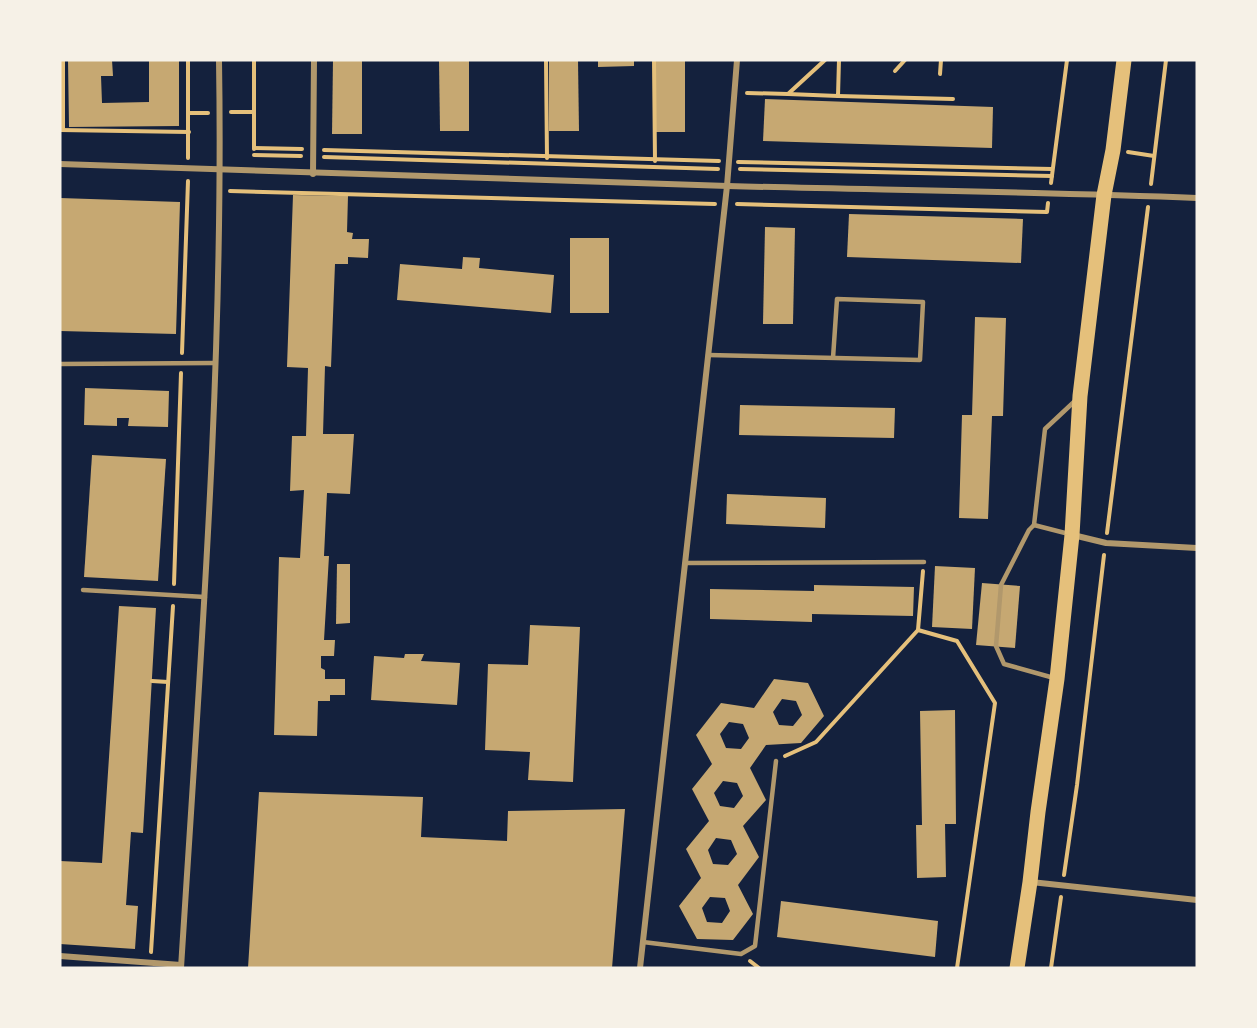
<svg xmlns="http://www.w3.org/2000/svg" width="1257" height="1028" viewBox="0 0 1257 1028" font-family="'Nunito Sans',sans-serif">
<rect width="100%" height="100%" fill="#14213d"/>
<g fill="#c6a872" fill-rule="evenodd">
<polygon points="68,60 112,60 113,76 101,76 102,103 149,102 149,60 179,60 179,126 69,127"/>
<polygon points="333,60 362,60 362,134 332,134"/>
<polygon points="439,60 469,60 469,131 440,131"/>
<polygon points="549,60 578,60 579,131 549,131"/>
<polygon points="598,60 634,60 634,66 598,67"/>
<rect x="655" y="60" width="30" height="72"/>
<polygon points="765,99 993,107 992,148 763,141"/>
<polygon points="293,195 348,196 347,232 353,233 352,239 369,239 368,258 348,257 348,264 335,264 331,367 325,366 323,434 354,434 350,494 327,493 324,556 329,556 324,640 335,640 334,656 321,656 321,668 325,670 325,679 345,679 345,695 330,695 330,701 318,701 317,736 274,735 279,557 300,558 304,490 290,491 292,436 306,436 308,368 287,367"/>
<polygon points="60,198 180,202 176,334 60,331"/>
<polygon points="849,214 1023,219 1021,263 847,257"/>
<polygon points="765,227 795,228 793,324 763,324"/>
<rect x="570" y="238" width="39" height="75"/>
<polygon points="463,257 480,258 479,268 554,275 551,313 397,300 400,264 462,269"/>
<polygon points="975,317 1006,318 1003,416 992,416 988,519 959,518 962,415 972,415"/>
<polygon points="85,388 169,391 168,427 128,426 129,418 117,418 117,426 84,425"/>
<polygon points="740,405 895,408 894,438 739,435"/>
<polygon points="92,455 166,459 158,581 84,577"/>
<polygon points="727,494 826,498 825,528 726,524"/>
<polygon points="337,564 350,564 350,623 336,624"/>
<polygon points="935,566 975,568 972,629 932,627"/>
<polygon points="982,583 1020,586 1015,648 976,645"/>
<polygon points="814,585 914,587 913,616 812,614 812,622 710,619 710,589 814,591"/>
<polygon points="119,606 156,608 143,833 131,832 126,905 138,906 135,949 60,944 60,861 102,863"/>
<polygon points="530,625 580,627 573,782 528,780 530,752 485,750 488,664 528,665"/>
<polygon points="405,654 424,654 421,661 460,663 457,705 371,700 374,656 404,658"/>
<path d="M774 679 808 683 824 716 801 743 766 745 750 768 766 800 743 826 759 857 738 885 753 914 733 940 697 939 679 906 701 878 686 849 709 821 692 789 712 764 696 735 721 703 754 708ZM782 699 796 701 802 715 793 726 779 725 773 712ZM729 722 743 724 749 738 741 749 726 748 720 734ZM723 781 737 783 743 796 734 808 720 806 714 793ZM716 838 731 840 737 854 728 865 713 864 708 850ZM710 897 725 898 730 911 722 923 707 922 702 908Z"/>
<polygon points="955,710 956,824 945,824 946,877 917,878 916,825 922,825 920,711"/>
<polygon points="259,792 423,797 421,837 507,841 508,811 625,809 612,968 248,968"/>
<polygon points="781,901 938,921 935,957 777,937"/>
</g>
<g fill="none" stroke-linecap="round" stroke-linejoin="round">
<g stroke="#e5c07b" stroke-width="4">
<polyline points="63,60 63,130"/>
<polyline points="546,60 547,158"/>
<polyline points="654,60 655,161"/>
<polyline points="895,71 905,60"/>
<polyline points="940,74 941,60"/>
<polyline points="747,93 788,94 825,60"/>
<polyline points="788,94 838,96 839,60"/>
<polyline points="838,96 953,99"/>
<polyline points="231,112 254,112"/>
<polyline points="189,113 208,113"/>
<polyline points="60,130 189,132"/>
<polyline points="254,148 302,149"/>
<polyline points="254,149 254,60"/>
<polyline points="324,150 719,161"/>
<polyline points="1128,152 1154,156"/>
<polyline points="254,155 301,156"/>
<polyline points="324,157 718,169"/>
<polyline points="188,158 188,60"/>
<polyline points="738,162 1052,169"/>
<polyline points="740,169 1052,176"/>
<polyline points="1051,183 1067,60"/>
<polyline points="1151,184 1166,60"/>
<polyline points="230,191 715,204"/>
<polyline points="737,204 1047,212 1048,203"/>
<polyline points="182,353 188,181"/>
<polyline points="1107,533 1148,207"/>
<polyline points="174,584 181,373"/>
<polyline points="918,630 957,641 995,703 957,968"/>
<polyline points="152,681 168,682"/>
<polyline points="785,756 816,742 918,630 923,571"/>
<polyline points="1064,875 1077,785 1104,555"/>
<polyline points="151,952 173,606"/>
<polyline points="750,961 759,968"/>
<polyline points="1051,968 1061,897"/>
</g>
<g stroke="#b1986c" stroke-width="4.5">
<polyline points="708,355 920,360 923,302 837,299 833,358"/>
<polyline points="60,364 215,363"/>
<polyline points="1034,525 1045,429 1076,400"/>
<polyline points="685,563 924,562"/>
<polyline points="83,590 205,597"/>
<polyline points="1054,678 1004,664 996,646 1001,585 1029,530 1034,525 1069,534"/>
<polyline points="643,942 741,954 755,946 776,761"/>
</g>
<g stroke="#b1986c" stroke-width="6">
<path d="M60 164C283 173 506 180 728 186 885 190 1041 192 1197 198"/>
<polyline points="313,174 314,60"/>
<polyline points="1073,535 1106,543 1197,548"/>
<polyline points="1031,882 1197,900"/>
<polyline points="60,956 181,965"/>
<path d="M181 968C200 666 224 363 219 60"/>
<polyline points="640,968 727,186 737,60"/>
</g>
<polyline stroke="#e5c07b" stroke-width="15" points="1017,968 1030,882 1038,812 1057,679 1072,535 1080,396 1104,195 1113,150 1124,60"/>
</g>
<rect width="1257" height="1028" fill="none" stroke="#f6f1e7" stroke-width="123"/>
</svg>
